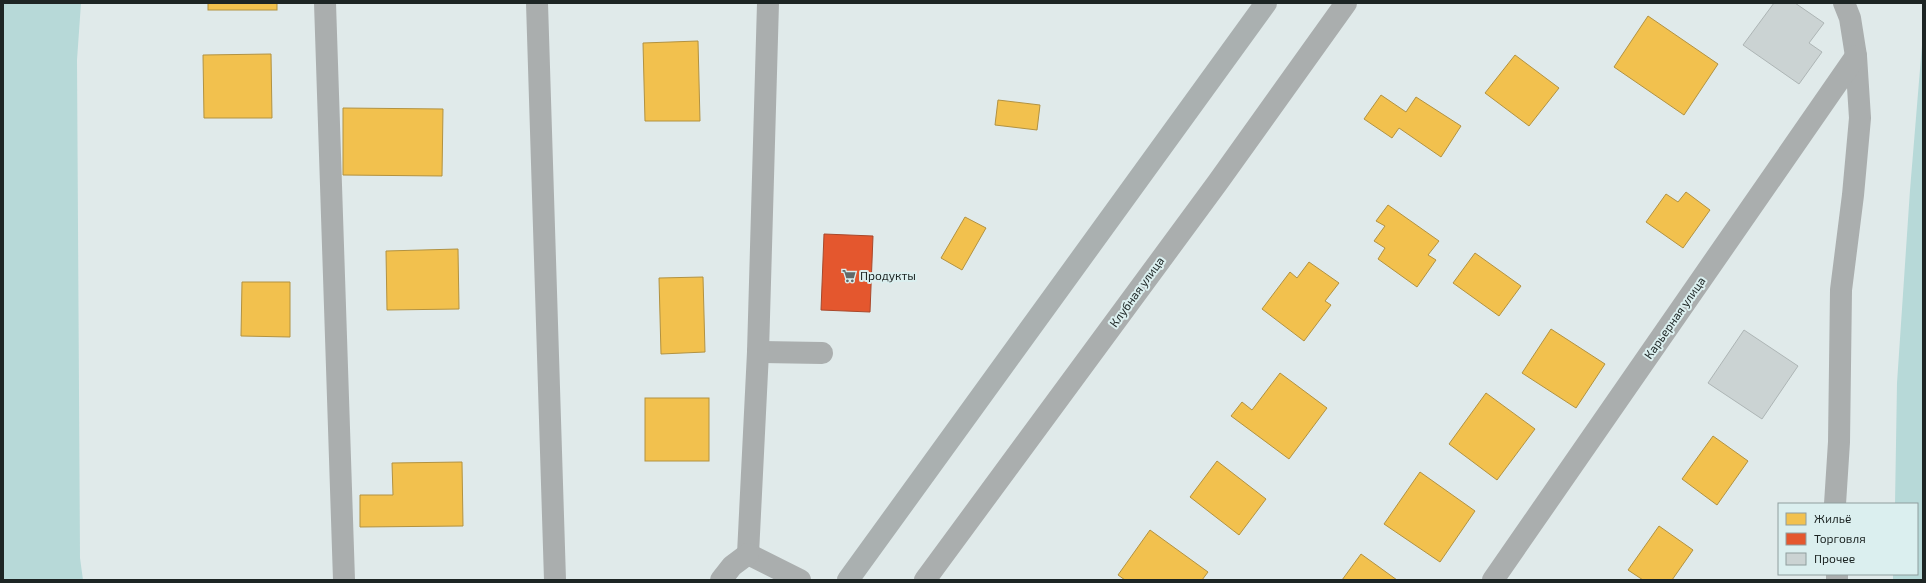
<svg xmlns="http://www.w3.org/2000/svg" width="1926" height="583" viewBox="0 0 1926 583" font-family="'Exo 2',sans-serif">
<rect width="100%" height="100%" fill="#e0eaea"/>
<g fill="#b7d9d8">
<polygon points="3,3 81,3 77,60 80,558 83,580 3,580"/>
<polygon points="1923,33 1923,580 1893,580 1893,574 1917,574 1917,504 1895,504 1897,383 1910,190"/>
</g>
<g fill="#f2c14e" stroke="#b29241">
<rect x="208" y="3" width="69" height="7"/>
<polygon points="1648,16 1718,64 1684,115 1614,67"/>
<polygon points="698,41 700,121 645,121 643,43"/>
<polygon points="271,54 272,118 204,118 203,55"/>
<polygon points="1515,55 1559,88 1529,126 1485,93"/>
<polygon points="1381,95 1406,112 1416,97 1461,126 1441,157 1399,128 1392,138 1364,119"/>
<polygon points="998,100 1040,105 1037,130 995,125"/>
<polygon points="343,108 443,109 442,176 343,175"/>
<polygon points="1686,192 1710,210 1683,248 1646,222 1666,194 1678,202"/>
<polygon points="1388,205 1439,241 1428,255 1436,260 1417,287 1378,259 1385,248 1374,241 1385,226 1376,221"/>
<polygon points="965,217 986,228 962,270 941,258"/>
<polygon points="458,249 459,309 387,310 386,251"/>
<polygon points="1475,253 1521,286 1499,316 1453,283"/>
<polygon points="1309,262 1339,283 1325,301 1331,305 1304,341 1262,309 1290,272 1297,278"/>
<polygon points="703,277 705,352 661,354 659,278"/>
<polygon points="242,282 290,282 290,337 241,336"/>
<polygon points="1551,329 1605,364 1576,408 1522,373"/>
<polygon points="1280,373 1327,408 1289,459 1231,416 1242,402 1252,410"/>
<polygon points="1486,393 1535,429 1497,480 1449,444"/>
<rect x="645" y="398" width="64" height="63"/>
<polygon points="1713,436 1748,461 1717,505 1682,479"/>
<polygon points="1217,461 1266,499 1239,535 1190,497"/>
<polygon points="462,462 463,526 360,527 360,495 393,495 392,463"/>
<polygon points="1420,472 1475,511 1440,562 1384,524"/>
<polygon points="1659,526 1693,550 1672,580 1643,580 1628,570"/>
<polygon points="1150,530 1208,572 1202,580 1125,580 1118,575"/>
<polygon points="1361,554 1397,580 1342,580"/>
</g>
<polygon fill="#e4572e" stroke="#a8482b" points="824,234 873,236 870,312 821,310"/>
<g fill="#cbd3d3" stroke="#adb5b5">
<polygon points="1774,3 1795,3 1824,23 1809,43 1822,52 1799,84 1743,45"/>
<polygon points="1744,330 1798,366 1762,419 1708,383"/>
</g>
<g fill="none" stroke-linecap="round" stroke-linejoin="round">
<g stroke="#aaaeae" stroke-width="22">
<polyline points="325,3 344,580"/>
<polyline points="537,3 555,580"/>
<polyline points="758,352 822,353"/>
<polyline points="1835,504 1839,442 1841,290 1853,195 1860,118 1856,56 1850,18 1844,3"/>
<polyline points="748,554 758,352 768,3"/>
<polyline points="748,554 800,580"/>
<polyline points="1837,574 1837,580"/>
<polyline points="721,580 732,566 748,554"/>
<polyline points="925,580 1218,182 1346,3"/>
<polyline points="1493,580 1856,56"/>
</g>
<polyline stroke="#aab0b0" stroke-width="22" points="848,580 1266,3"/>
</g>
<defs>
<g id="supermarket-bare" transform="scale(1.08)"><path d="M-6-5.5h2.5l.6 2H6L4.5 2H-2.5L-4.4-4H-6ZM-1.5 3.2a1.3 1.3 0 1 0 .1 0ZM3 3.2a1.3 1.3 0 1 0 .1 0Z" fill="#616a69" stroke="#dbefef" stroke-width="2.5" paint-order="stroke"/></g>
</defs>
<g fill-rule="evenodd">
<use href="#supermarket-bare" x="849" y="276"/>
</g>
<g text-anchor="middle" stroke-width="4" stroke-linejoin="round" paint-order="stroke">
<g font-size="12" fill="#1d2524" stroke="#dbefef" text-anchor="start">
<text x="860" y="280">Продукты</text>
</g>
<g font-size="12" fill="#1d2524" stroke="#dbefef">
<text transform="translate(1137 292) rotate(-54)" y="4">Клубная улица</text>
<text transform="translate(1675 318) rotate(-55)" y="4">Карьерная улица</text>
</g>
</g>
<rect width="1926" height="583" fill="none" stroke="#1d2524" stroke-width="8"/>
<rect x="1778" y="503" width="140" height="72" fill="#dbefef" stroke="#8f9e9e"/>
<rect x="1786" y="513" width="20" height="12" fill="#f2c14e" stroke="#8f9e9e"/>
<text x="1814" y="523" font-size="12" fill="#1d2524">Жильё</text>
<rect x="1786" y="533" width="20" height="12" fill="#e4572e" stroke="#8f9e9e"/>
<text x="1814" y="543" font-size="12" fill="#1d2524">Торговля</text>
<rect x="1786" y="553" width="20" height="12" fill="#cbd3d3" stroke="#8f9e9e"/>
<text x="1814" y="563" font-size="12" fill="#1d2524">Прочее</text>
</svg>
